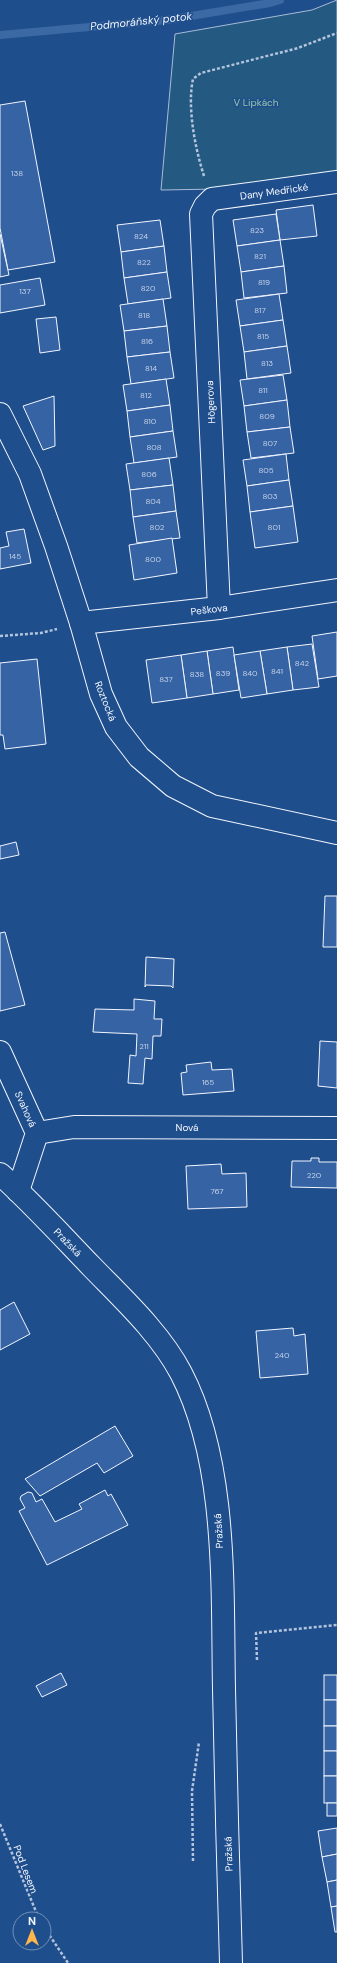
<svg xmlns="http://www.w3.org/2000/svg" width="337" height="1963" viewBox="0 0 337 1963" font-family="'DM Sans',sans-serif">
<rect width="100%" height="100%" fill="#1f4e8c"/>
<polygon fill="#245a82" stroke="#a8bbd7" points="337,0 337,172 218,189 161,190 175,34 312,10"/>
<g fill="none" stroke-linecap="round" stroke-linejoin="round">
<polyline stroke="#3b69a3" stroke-width="8" points="0,35 167,20 270,3 280,0"/>
</g>
<g fill="#3563a3" stroke="#f2f6ff">
<polygon points="25,101 55,262 8,270 0,228 0,105"/>
<polygon points="313,205 317,236 280,240 276,210"/>
<polygon points="276,214 280,240 237,246 233,220"/>
<polygon points="160,220 164,246 121,252 117,225"/>
<polygon points="0,234 9,275 0,277"/>
<polygon points="280,240 284,266 241,272 237,246"/>
<polygon points="164,246 167,272 124,278 121,252"/>
<polygon points="284,266 287,293 244,298 241,272"/>
<polygon points="167,272 171,298 128,304 124,278"/>
<polygon points="40,278 45,305 0,313 0,285"/>
<polygon points="279,294 283,320 240,326 236,300"/>
<polygon points="163,299 167,326 124,331 120,305"/>
<polygon points="56,317 60,350 40,353 36,319"/>
<polygon points="283,320 287,346 244,352 240,326"/>
<polygon points="167,326 170,352 127,357 124,331"/>
<polygon points="287,346 291,373 247,379 244,352"/>
<polygon points="170,352 174,378 131,384 127,357"/>
<polygon points="283,375 287,400 244,406 240,380"/>
<polygon points="166,379 170,405 127,411 123,385"/>
<polygon points="54,396 55,446 43,450 23,406"/>
<polygon points="287,400 290,427 247,432 244,406"/>
<polygon points="170,405 173,431 130,437 127,411"/>
<polygon points="290,427 294,453 251,458 247,432"/>
<polygon points="173,431 177,457 134,463 130,437"/>
<polygon points="286,454 289,480 247,486 243,460"/>
<polygon points="169,458 173,485 130,490 126,464"/>
<polygon points="289,480 293,506 250,512 247,486"/>
<polygon points="173,485 176,511 133,517 130,490"/>
<polygon points="293,506 298,542 255,548 250,512"/>
<polygon points="176,511 180,538 137,543 133,517"/>
<polygon points="24,529 31,563 0,569 0,548 9,546 6,532"/>
<polygon points="172,538 177,573 134,580 129,545"/>
<polygon points="337,632 337,676 318,679 312,636"/>
<polygon points="312,644 319,687 293,690 287,647"/>
<polygon points="233,647 239,690 213,694 207,651"/>
<polygon points="287,647 293,690 267,694 260,651"/>
<polygon points="207,651 213,694 187,698 181,655"/>
<polygon points="260,651 267,694 241,698 234,655"/>
<polygon points="181,655 187,698 152,703 146,660"/>
<polygon points="37,659 46,744 5,749 3,735 0,735 0,663"/>
<polygon points="16,842 19,855 0,859 0,846"/>
<polygon points="325,896 337,896 337,947 323,947"/>
<polygon points="5,932 25,1005 0,1011 0,933"/>
<polygon points="146,957 174,959 173,988 171,986 146,985 145,987"/>
<polygon points="134,999 155,1001 154,1019 162,1019 161,1036 153,1036 152,1059 145,1058 143,1084 128,1083 130,1055 136,1056 137,1034 93,1032 95,1009 134,1010"/>
<polygon points="320,1041 337,1042 337,1088 318,1086"/>
<polygon points="211,1062 212,1070 232,1069 234,1091 183,1095 181,1073 187,1072 186,1065"/>
<polygon points="311,1158 319,1158 319,1162 337,1162 337,1188 291,1187 292,1161 311,1161"/>
<polygon points="221,1164 222,1174 246,1173 247,1207 188,1209 186,1166"/>
<polygon points="14,1302 30,1334 0,1350 0,1310"/>
<polygon points="293,1328 294,1336 305,1334 308,1374 260,1378 256,1331"/>
<polygon points="115,1426 133,1456 104,1473 97,1463 40,1496 25,1479"/>
<polygon points="105,1490 108,1496 111,1494 128,1525 47,1565 19,1511 25,1508 20,1499 21,1496 28,1492 32,1493 36,1502 42,1499 55,1522 82,1509 79,1504"/>
<polygon points="61,1673 67,1685 42,1697 36,1686"/>
<rect x="324" y="1675" width="13" height="25"/>
<rect x="324" y="1700" width="13" height="26"/>
<rect x="324" y="1726" width="13" height="25"/>
<rect x="324" y="1751" width="13" height="25"/>
<rect x="324" y="1776" width="13" height="27"/>
<rect x="327" y="1803" width="10" height="13"/>
<polygon points="337,1828 337,1854 322,1857 318,1831"/>
<polygon points="337,1854 337,1880 327,1882 322,1857"/>
<polygon points="337,1880 337,1906 331,1907 327,1882"/>
<polygon points="337,1906 337,1932 335,1932 331,1907"/>
</g>
<g fill="none" stroke-linecap="round" stroke-linejoin="round">
<g stroke="#f2f6ff" stroke-width="24">
<g id="minor">
<polyline points="0,414 30,474 56,546 81,623 101,694 116,727 139,757 173,786 212,806 337,833"/>
<polyline points="219,608 201,214 205,206 212,199 337,182"/>
<polyline points="81,623 219,608 337,590"/>
<polyline points="0,1052 37,1133 18,1191"/>
<polyline points="37,1133 74,1127 337,1128"/>
</g>
</g>
<g stroke="#f2f6ff" stroke-width="24">
<path id="major" d="M0 1174C32 1203 62 1236 92 1267 123 1299 160 1333 181 1373 228 1463 222 1590 224 1689 226 1780 228 1872 231 1963"/>
</g>
<g stroke="#b3c4dc" stroke-width="2.5" stroke-dasharray="3 2" stroke-linecap="butt">
<path d="M204 176C195 148 187 107 193 79L201 73 298 48 337 33"/>
<polyline points="0,636 41,633 57,629"/>
<polyline points="257,1660 256,1633 337,1625"/>
<polyline points="0,1824 39,1919"/>
<polyline points="193,1861 192,1791 199,1742"/>
<polyline points="44,1927 68,1963"/>
</g>
<use href="#minor" stroke="#1f4e8c" stroke-width="22"/>
<use href="#major" stroke="#1f4e8c" stroke-width="22"/>
</g>
<g text-anchor="middle" stroke-width="3" stroke-linejoin="round" paint-order="stroke">
<g font-size="8" fill="#c3d1e8">
<text x="17" y="176">138</text>
<text x="257" y="233">823</text>
<text x="141" y="239">824</text>
<text x="260" y="259">821</text>
<text x="144" y="265">822</text>
<text x="264" y="285">819</text>
<text x="148" y="291">820</text>
<text x="25" y="294">137</text>
<text x="260" y="313">817</text>
<text x="144" y="318">818</text>
<text x="263" y="339">815</text>
<text x="147" y="344">816</text>
<text x="267" y="366">813</text>
<text x="151" y="371">814</text>
<text x="263" y="393">811</text>
<text x="146" y="398">812</text>
<text x="267" y="419">809</text>
<text x="150" y="424">810</text>
<text x="270" y="446">807</text>
<text x="154" y="450">808</text>
<text x="266" y="473">805</text>
<text x="149" y="477">806</text>
<text x="270" y="499">803</text>
<text x="153" y="504">804</text>
<text x="157" y="530">802</text>
<text x="274" y="530">801</text>
<text x="15" y="559">145</text>
<text x="153" y="562">800</text>
<text x="302" y="666">842</text>
<text x="277" y="674">841</text>
<text x="223" y="676">839</text>
<text x="250" y="676">840</text>
<text x="197" y="677">838</text>
<text x="166" y="682">837</text>
<text x="144" y="1049">211</text>
<text x="208" y="1085">165</text>
<text x="314" y="1178">220</text>
<text x="217" y="1194">767</text>
<text x="282" y="1358">240</text>
</g>
<g font-size="10" fill="#97c8a6" stroke="#1f4e8c">
<text x="256" y="106">V Lipkách</text>
</g>
<g font-size="10" fill="#f2f6ff" stroke="#1f4e8c">
<text transform="translate(274 191) rotate(-8)" y="4">Dany Medřické</text>
<text transform="translate(210 402) rotate(-93)" y="4">Högerova</text>
<text transform="translate(209 609) rotate(-7)" y="4">Peškova</text>
<text transform="translate(106 701) rotate(68)" y="4">Roztocká</text>
<text transform="translate(26 1109) rotate(66)" y="4">Svahová</text>
<text x="187" y="1131">Nová</text>
<text transform="translate(68 1242) rotate(46)" y="4">Pražská</text>
<text transform="translate(218 1531) rotate(-93)" y="4">Pražská</text>
<text transform="translate(228 1854) rotate(-92)" y="4">Pražská</text>
<text transform="translate(26 1869) rotate(69)" y="4">Pod Lesem</text>
</g>
<g font-size="11" font-style="italic" fill="#f2f6ff" stroke="#1f4e8c">
<text transform="translate(141 21) rotate(-6)" y="4">Podmoráňský potok</text>
</g>
</g>
<g transform="translate(32 1931)"><circle r="19" fill="#1f4e8c" stroke="#7391ba"/>
<path d="M0-3L7 15L0 10L-7 15Z" fill="#ffb74d"/>
<text y="-6" font-size="11" font-weight="bold" text-anchor="middle" fill="#f2f6ff">N</text>
</g>
</svg>
